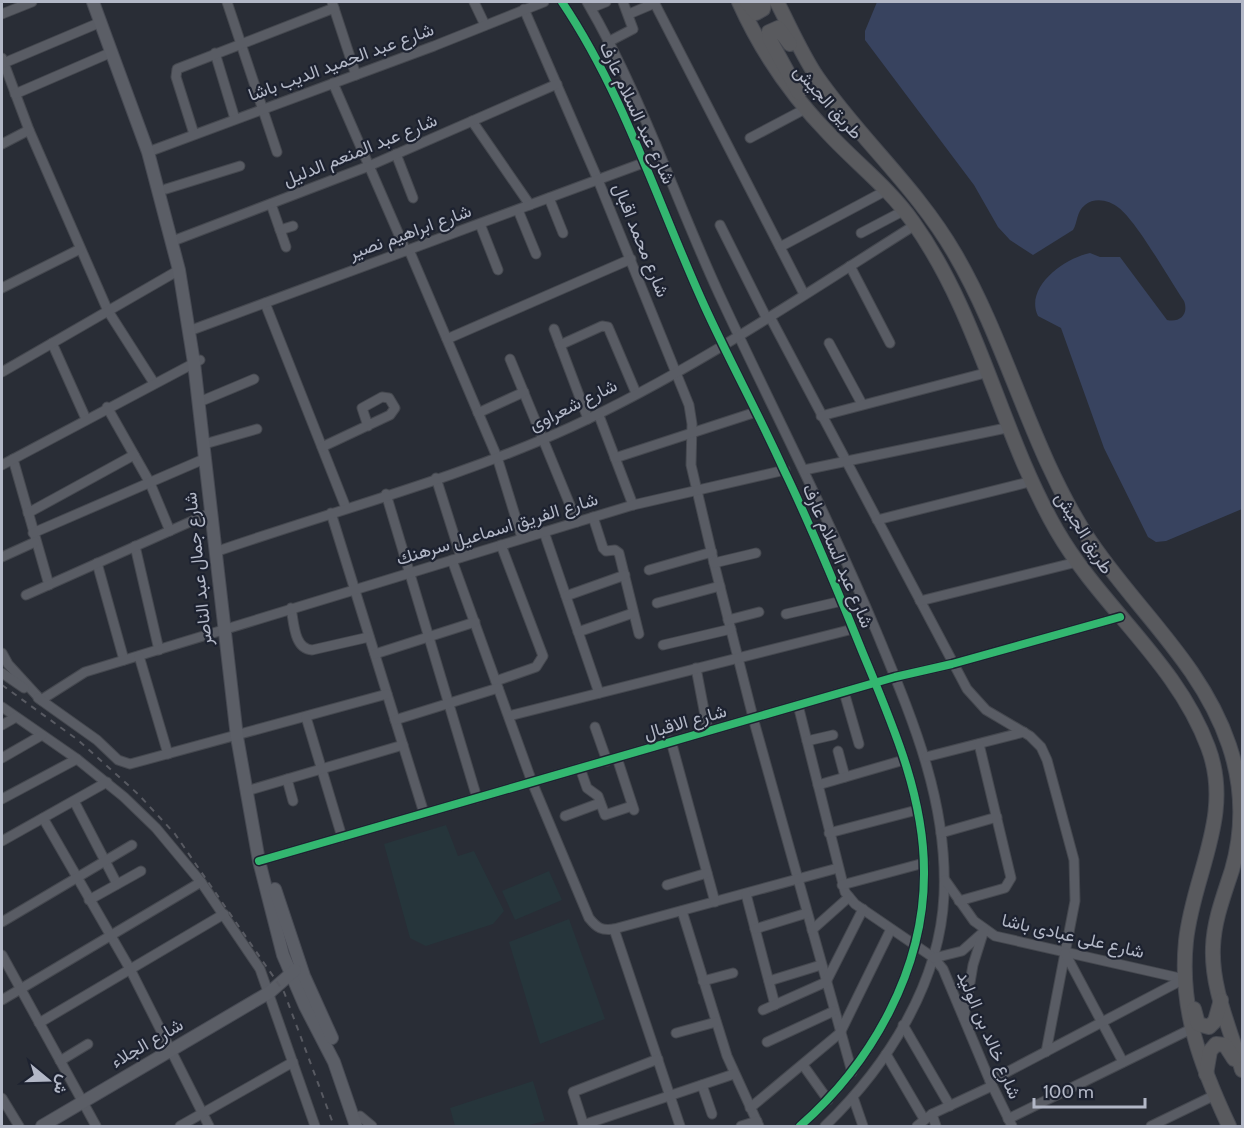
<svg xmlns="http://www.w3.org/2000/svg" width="1244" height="1128" viewBox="0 0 1244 1128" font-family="Cabin,Vazirmatn,sans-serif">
<rect width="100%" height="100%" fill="#292d36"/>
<g fill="#26353b">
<polygon points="446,825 458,856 474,851 504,911 493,924 426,946 410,938 384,844"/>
<polygon points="549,871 562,900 515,920 502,891"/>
<polygon points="569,919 605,1019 540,1044 509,942"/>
<polygon points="533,1081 545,1121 525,1126 455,1126 450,1108"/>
</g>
<path fill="#38435f" d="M877 2H1242V509L1166 541 1156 542 1148 537 1104 448 1061 328 1038 316C1024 287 1065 258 1090 253L1100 257H1120L1167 320C1180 323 1189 314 1184 301 1169 279 1137 222 1119 208 1109 200 1095 197 1085 205 1076 212 1078 222 1073 230L1033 255 1010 240 998 227 974 185 865 40V31Z"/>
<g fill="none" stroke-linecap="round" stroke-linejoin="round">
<g stroke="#45484f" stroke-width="11">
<g id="minor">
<polyline points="227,2 277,152"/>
<polyline points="332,2 356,75"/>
<polyline points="474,2 485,25"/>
<path d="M562 2C624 94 658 204 704 305 729 360 758 413 783 468 812 528 837 589 862 651 891 721 924 794 924 871 925 969 872 1063 800 1126"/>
<path d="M587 2C641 94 675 199 720 296 772 408 829 518 877 633 912 718 948 801 944 895 940 984 887 1066 825 1126"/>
<polyline points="654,2 804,294"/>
<polyline points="591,8 606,2"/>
<polyline points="524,9 598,180 689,405 692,424 691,465 714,563 755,725 852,1072"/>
<polyline points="2,14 32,2"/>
<polyline points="629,14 655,3"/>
<polyline points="608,42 633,29 623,2"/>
<polyline points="215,53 235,119"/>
<polyline points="2,58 29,130 108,311 154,383"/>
<polyline points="4,63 101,22"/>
<polyline points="333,83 406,251"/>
<polyline points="15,94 112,52"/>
<polyline points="472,121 530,205"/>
<polyline points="194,134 176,77 177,69 334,8"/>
<polyline points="750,138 805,109"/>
<polyline points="2,144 29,130"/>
<polyline points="148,152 434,46 544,2"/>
<polyline points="396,154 413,198"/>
<polyline points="166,189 240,166"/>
<polyline points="549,198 563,233"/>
<polyline points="271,204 286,247"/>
<polyline points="518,210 536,254"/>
<polyline points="480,224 498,270"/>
<polyline points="720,225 767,319"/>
<polyline points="280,230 293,226"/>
<polyline points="861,233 905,210"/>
<polyline points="173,241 369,166 557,84"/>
<polyline points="780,247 887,190"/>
<polyline points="409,250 497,457 522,538"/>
<polyline points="850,266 890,343"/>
<polyline points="2,288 80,249"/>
<polyline points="265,303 346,508"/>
<polyline points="770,317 967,689 986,710 1030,736 1041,747 1047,760 1074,860 1075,901 1046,1052"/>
<polyline points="554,329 588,419"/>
<polyline points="189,331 643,163"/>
<polyline points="447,339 631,259"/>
<polyline points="52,343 86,419"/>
<polyline points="829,343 862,404"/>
<polyline points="560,345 602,326 608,327 636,393"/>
<polyline points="510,359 577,522"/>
<polyline points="2,372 179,270"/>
<polyline points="204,400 254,379"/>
<polyline points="107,407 150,483 170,531"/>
<polyline points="478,413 524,392"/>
<polyline points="598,413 633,505"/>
<polyline points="821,416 989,372"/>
<polyline points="208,443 257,429"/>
<polyline points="322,447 390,415 395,408 389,398 382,397 362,408 368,426"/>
<polyline points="615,458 756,412"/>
<polyline points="13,459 49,585"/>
<polyline points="2,465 200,360"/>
<polyline points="804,470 1011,427"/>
<polyline points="436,478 461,557"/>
<polyline points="386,494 477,798"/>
<polyline points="28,513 134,455"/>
<polyline points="331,513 424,813"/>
<polyline points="593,517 603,548 606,551 615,550 619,553 639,634"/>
<polyline points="877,520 1033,481"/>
<polyline points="544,532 599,693"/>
<polyline points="33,533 204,459"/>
<polyline points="135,546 159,650"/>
<path d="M215 552C333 511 457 479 571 427 692 371 802 296 915 225"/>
<polyline points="2,557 35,542"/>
<path d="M452 560 532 782 589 918C597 928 602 931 614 929L838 868"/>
<polyline points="97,563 124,660"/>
<polyline points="714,563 756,553"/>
<polyline points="649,570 712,552"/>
<polyline points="26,595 210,513"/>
<polyline points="566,596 625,575"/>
<polyline points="920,601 1077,562"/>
<polyline points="657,603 720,586"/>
<path d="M291 608C294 623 294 649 312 650L369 637"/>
<polyline points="786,614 842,601"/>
<polyline points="728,620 759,612"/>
<polyline points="578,632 633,613"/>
<polyline points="663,645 731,629"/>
<polyline points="2,653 8,664 41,700 85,672 633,505 785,470"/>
<polyline points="375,654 475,622"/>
<polyline points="139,656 168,754"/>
<polyline points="696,668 708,731"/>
<polyline points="2,673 24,688"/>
<polyline points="496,681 536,667 543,656 501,545"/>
<polyline points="844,692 859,744"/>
<polyline points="38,698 97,740 118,760 130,764 387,694"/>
<polyline points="798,705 845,892 855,904 934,958 943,969 990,1081 1012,1126"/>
<polyline points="2,707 77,759 124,797 156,828 201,882 260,969 315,1126"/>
<polyline points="509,716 853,629"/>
<polyline points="306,717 342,837"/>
<polyline points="395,720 498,688"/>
<polyline points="2,725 16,717"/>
<polyline points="595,727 607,761"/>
<polyline points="671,741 715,902"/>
<polyline points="807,741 833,735"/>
<polyline points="838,751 845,777"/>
<polyline points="926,757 1024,732"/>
<polyline points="2,758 42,735"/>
<polyline points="617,758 634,810"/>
<polyline points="580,768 587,788 598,796 605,815 632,806"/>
<polyline points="287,779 293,801"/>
<polyline points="818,785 904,760"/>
<polyline points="250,790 403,745"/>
<polyline points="2,799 77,759"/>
<polyline points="74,801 117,884"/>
<polyline points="565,816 600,803"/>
<polyline points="43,818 130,969 209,1126"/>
<polyline points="829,833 917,810"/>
<polyline points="941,833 997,817"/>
<polyline points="2,841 107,782"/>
<polyline points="259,861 895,677 952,664 1120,617"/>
<polyline points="945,880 974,921 995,936 1184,979"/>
<polyline points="667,885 707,873"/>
<polyline points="842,885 924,863"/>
<polyline points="746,894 775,1005"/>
<polyline points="89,900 141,871"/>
<polyline points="959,901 1005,888 1011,878 979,744"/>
<polyline points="682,911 727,1056 759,1126"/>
<polyline points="2,922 132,845"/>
<polyline points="614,929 680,1126"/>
<polyline points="755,929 807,913"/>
<polyline points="812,930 849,897"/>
<polyline points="1065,953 1123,1062"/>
<polyline points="2,955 96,1126"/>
<polyline points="934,958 962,951 981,934"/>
<polyline points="703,981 733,973"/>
<polyline points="769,981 821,965"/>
<polyline points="2,1000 201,882"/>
<polyline points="763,1010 826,982 863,909"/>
<polyline points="964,1018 973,965 984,930"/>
<polyline points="39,1023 224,914"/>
<polyline points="903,1025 950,1106"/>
<polyline points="676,1033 716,1022"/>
<polyline points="767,1042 834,1011"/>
<polyline points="886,1054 924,1119"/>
<polyline points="60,1061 88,1044"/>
<polyline points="803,1065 828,1100"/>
<polyline points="990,1081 1184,979"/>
<polyline points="702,1085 712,1114"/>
<polyline points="853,1097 863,1126"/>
<polyline points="2,1098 19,1126"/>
<polyline points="750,1108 840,1033 891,929"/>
<polyline points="932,1114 936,1126"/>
<polyline points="360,1116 372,1126"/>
<polyline points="1008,1119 1191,1029"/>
<polyline points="583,1125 734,1074"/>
<polyline points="180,1126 293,1062"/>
<polyline points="584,1126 573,1092 658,1059"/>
<polyline points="741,1126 757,1121"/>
<polyline points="917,1126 932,1114 992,1086"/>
<polyline points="1151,1126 1215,1095"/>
</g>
</g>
<g stroke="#474a53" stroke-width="14">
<g id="major">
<polyline points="93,2 148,152 179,270 194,363 237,737 259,861 283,955 305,1006 334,1062 356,1126"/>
<polyline points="275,889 304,976 332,1038"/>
<polyline points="42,1126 270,992 295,970"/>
</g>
</g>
<g stroke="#464951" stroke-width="16">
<g id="highway">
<path d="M739 2C761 51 791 95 829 134 857 164 889 188 913 222 980 316 1000 432 1057 531 1101 607 1177 663 1208 747 1234 815 1193 874 1186 941 1179 1009 1201 1066 1229 1126"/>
<polyline points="747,2 756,13 763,9 764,2"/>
<path d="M777 2C790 27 801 53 817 77 860 139 917 188 955 254 1007 343 1030 447 1086 535 1132 606 1201 662 1229 745 1243 786 1244 828 1232 870 1224 895 1214 920 1213 947 1211 989 1231 1030 1242 1070"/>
<polyline points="790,44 778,28 769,32 770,40 799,93"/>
<polyline points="1194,1009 1198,1024 1209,1027 1215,1021 1221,1000"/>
<polyline points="1206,1074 1210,1051 1216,1044 1225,1045 1234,1059"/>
</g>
</g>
<use href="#minor" stroke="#595c64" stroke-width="9"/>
<use href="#major" stroke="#5b5e66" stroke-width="12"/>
<use href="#highway" stroke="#595a5e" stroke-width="14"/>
<polyline stroke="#585a62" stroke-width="2" stroke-dasharray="6 6" stroke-linecap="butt" points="2,685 78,740 138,794 175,834 284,992 334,1126"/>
<g stroke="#1d2230" stroke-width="11">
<g id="cycleway">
<path d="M562 2C624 94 658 204 704 305 729 360 758 413 783 468 812 528 837 589 862 651 891 721 924 794 924 871 925 969 872 1063 800 1126"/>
<polyline points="259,861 895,677 952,664 1120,617"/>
</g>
</g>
<use href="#cycleway" stroke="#33b770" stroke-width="8"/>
</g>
<g text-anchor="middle" stroke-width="4.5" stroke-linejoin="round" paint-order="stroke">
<g font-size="18" fill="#b3b8c7" stroke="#1d2230">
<text transform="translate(341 62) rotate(-20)" y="6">شارع عبد الحميد الديب باشا</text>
<text transform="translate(828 102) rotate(48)" y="6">طريق الجيش</text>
<text transform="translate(637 113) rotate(65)" y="6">شارع عبد السلام عارف</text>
<text transform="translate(360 150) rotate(-22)" y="6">شارع عبد المنعم الدليل</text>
<text transform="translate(410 232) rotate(-20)" y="6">شارع ابراهيم نصير</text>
<text transform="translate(641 240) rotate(68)" y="6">شارع محمد اقبال</text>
<text transform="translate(573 405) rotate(-26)" y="6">شارع شعراوى</text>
<text transform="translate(497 529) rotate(-17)" y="6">شارع الفريق اسماعيل سرهنك</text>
<text transform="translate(1084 533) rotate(58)" y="6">طريق الجيش</text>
<text transform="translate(838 556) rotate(67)" y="6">شارع عبد السلام عارف</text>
<text transform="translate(198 569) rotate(-96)" y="6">شارع جمال عبد الناصر</text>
<text transform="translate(685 722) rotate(-16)" y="6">شارع الاقبال</text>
<text transform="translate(1073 936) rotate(13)" y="6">شارع على عبادى باشا</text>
<text transform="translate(989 1035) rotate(67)" y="6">شارع خالد بن الوليد</text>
<text transform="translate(147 1043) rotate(-30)" y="6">شارع الجلاء</text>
</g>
</g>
<rect width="1244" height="1128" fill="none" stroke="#b3b8c7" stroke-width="6"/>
<g transform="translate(48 1080) rotate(109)" stroke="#1d2230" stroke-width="4.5" paint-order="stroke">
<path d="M0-4.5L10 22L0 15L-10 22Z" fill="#b3b8c7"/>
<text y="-9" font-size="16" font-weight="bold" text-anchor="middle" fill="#b3b8c7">ش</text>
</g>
<path d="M1034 1098v9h111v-9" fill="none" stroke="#b3b8c7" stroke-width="3"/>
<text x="1043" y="1098" font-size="18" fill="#b3b8c7" stroke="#1d2230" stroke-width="4.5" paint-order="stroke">100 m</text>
</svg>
